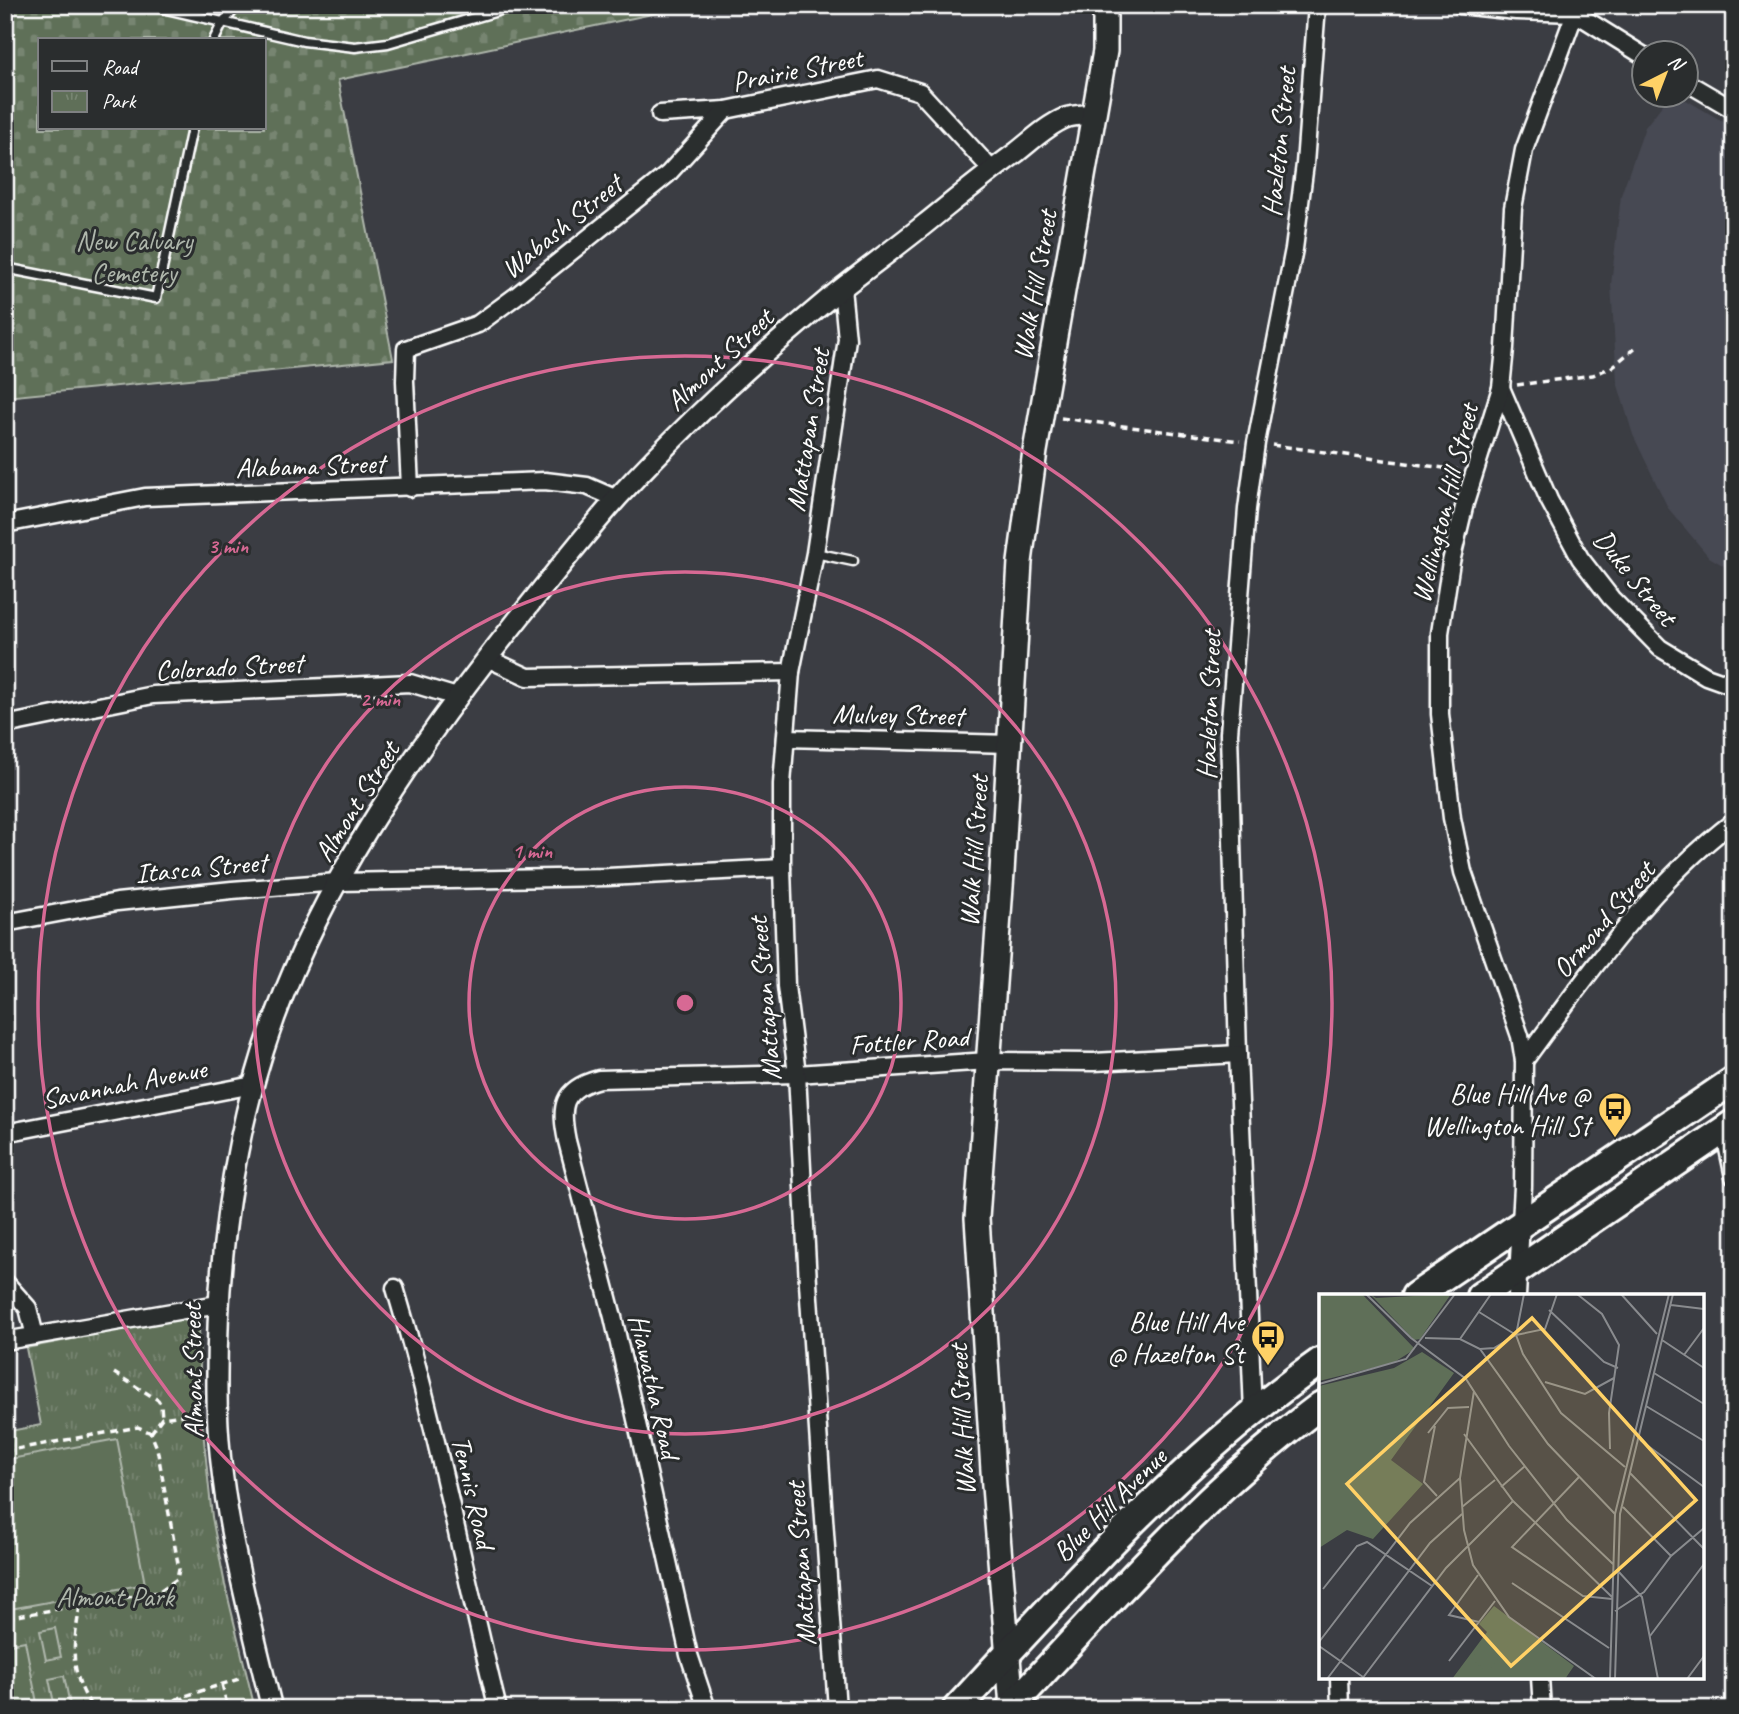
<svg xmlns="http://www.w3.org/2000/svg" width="1739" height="1714" viewBox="0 0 1739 1714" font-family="Caveat,sans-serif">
<defs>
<pattern id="cemetery-stones" width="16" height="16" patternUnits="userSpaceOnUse" patternTransform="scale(1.75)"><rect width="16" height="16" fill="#5f6f58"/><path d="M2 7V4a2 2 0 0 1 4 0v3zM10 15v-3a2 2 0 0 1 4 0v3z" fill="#778571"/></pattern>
<pattern id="park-tufts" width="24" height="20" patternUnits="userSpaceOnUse" patternTransform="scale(1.75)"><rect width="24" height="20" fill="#5f6f58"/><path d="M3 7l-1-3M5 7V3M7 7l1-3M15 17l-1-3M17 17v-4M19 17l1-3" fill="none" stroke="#778571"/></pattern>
</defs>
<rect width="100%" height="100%" fill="#3b3d43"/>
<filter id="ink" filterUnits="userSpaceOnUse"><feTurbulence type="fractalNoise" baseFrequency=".0143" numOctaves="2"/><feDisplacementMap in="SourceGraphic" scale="14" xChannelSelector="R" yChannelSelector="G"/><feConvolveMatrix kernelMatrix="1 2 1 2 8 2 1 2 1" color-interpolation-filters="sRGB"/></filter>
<g filter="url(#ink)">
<polygon fill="#474852" points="1676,94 1734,128 1734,572 1709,557 1668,508 1633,435 1617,382 1611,285 1621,195 1645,127 1670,95"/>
<path fill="url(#cemetery-stones)" stroke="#afb7ac" stroke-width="2" fill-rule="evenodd" d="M5 5H695L338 80 393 359 5 397ZM40 40H264V128H40Z"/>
<polygon fill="url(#park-tufts)" stroke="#afb7ac" stroke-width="2" points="175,1319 193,1322 199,1328 201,1411 212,1517 225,1585 255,1709 5,1709 5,1432 41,1425 26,1348"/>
<g fill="#5f6f58" stroke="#afb7ac" stroke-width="2">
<polygon points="117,1439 145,1584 5,1610 5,1460"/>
<polygon points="55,1628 61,1657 46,1660 40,1631"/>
<polygon points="25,1641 37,1703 8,1708 5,1692 5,1645"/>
<polygon points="64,1676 70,1705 55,1708 49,1679"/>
</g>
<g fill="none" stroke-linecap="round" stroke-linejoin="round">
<g stroke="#fff" stroke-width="13">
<g id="service">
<polyline points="149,5 304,41 355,47 388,43 518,5"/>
<polyline points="214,40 223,22 238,5"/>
<polyline points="5,268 156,298 192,128"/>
<polyline points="815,553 853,561"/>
</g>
</g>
<g stroke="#fff" stroke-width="21">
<g id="minor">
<polyline points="1460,5 1516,11 1575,13 1644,56"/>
<polyline points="1686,82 1734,110"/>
<polyline points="660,114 726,110 878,79 920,92 992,170"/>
<polyline points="1501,388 1549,500 1580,558 1611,598 1660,648 1706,676 1734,686"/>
<polyline points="410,488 405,381 406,349 478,324 516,296 668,174 726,110"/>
<polyline points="5,524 145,497 545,481 587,486 617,499"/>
<polyline points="487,658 528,677 791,672"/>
<polyline points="5,725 153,695 410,683 457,697"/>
<polyline points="786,738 1010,744"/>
<polyline points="5,923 117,902 232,890 338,882 608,877 782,868"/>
<path d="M1524 1061C1586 977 1649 886 1734 821"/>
<polyline points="1724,1130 1734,1177"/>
<polyline points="5,1133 253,1085"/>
<polyline points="5,1282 28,1308 35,1336"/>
<path d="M395 1288C437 1426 463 1569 498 1709"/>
<polyline points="1517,1296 1523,1186 1524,1061 1520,1036 1463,872 1452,818 1440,714 1440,633 1451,562 1465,503 1501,388 1505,348 1513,208 1524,150 1575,13 1586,5"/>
<polyline points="5,1341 218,1304"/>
<polyline points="1253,1412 1238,1054 1229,733 1247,509 1256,443 1294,249 1305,164 1317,5"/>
<polyline points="1339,1677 1340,1709"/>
<polyline points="1540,1677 1542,1709"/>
<path d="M707 1709 689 1655 613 1317 567 1141C560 1107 561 1089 599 1079L797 1074 988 1061 1094 1062 1238 1054"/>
<polyline points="837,1709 808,1283 797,1074 786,986 782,868 782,784 791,672 815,553 847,339 842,288"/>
</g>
</g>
<g stroke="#fff" stroke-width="24">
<path id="tertiary" d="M272 1709C247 1605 217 1499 217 1392 216 1264 231 1137 275 1017 323 886 404 766 489 656 531 603 573 548 618 497 684 425 757 358 832 296 862 272 894 249 925 224 955 200 985 175 1017 152 1031 141 1048 125 1065 118 1073 115 1084 115 1094 114"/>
</g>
<g stroke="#fff" stroke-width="28">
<polyline id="secondary" points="1012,1706 994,1486 977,1218 1002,873 1020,562 1035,451 1105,51 1105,5"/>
</g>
<g stroke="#fff" stroke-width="32">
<g id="trunk">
<polyline points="1415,1296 1734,1080"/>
<polyline points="1480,1296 1734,1123"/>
<path d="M956 1709C1069 1587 1184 1456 1321 1361"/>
<path d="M1009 1709C1109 1603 1204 1492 1321 1405"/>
</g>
</g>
<g stroke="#fff" stroke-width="3.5" stroke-dasharray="7 5" stroke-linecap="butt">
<polyline points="1517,385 1593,375 1612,367 1636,347"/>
<polyline points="1061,418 1240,441"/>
<polyline points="1272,445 1459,470"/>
<polyline points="114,1373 158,1400 161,1405 162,1418"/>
<polyline points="151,1433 162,1418 196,1413"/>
<polyline points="5,1451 138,1427 151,1433 157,1448 179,1569 177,1579 158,1592 5,1618"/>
<path d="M80 1606C73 1648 68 1670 93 1709"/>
<polyline points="222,1684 228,1709"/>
<polyline points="182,1697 188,1709"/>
<polyline points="153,1709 182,1697 242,1678"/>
</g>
<use href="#service" stroke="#2a2d2e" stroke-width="8"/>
<use href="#minor" stroke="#2a2d2e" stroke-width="16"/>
<use href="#tertiary" stroke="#2a2d2e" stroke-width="19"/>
<use href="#secondary" stroke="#2a2d2e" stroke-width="23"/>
<use href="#trunk" stroke="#2a2d2e" stroke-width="26"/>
</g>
</g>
<g fill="none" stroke="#d76994" stroke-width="3.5">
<circle cx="685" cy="1003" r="216"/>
<circle cx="685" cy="1003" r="431"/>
<circle cx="685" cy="1003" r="647"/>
</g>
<defs>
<g id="bus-pin" transform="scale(1.75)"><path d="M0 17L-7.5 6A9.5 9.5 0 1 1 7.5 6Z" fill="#ffd166" stroke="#2a2d2e"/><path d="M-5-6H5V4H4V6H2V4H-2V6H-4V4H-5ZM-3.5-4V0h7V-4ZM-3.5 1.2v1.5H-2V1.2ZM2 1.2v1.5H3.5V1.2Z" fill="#111"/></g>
</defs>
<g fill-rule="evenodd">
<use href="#bus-pin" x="1615" y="1109"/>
<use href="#bus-pin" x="1268" y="1337"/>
</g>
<g text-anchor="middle" stroke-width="6" stroke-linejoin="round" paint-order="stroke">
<g font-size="28" fill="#fff" stroke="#2a2d2e">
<text transform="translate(797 69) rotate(-11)" y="10">Prairie Street</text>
<text transform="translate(1278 142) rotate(-84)" y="10">Hazleton Street</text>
<text transform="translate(561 226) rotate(-39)" y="10">Wabash Street</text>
<text transform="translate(1034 285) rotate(-80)" y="10">Walk Hill Street</text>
<text transform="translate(719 359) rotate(-43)" y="10">Almont Street</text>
<text transform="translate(807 430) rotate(-81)" y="10">Mattapan Street</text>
<text transform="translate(310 465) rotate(-2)" y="10">Alabama Street</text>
<text transform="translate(1444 503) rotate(-76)" y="10">Wellington Hill Street</text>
<text transform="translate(1636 577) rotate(51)" y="10">Duke Street</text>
<text transform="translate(229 666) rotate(-3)" y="10">Colorado Street</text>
<text transform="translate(1208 705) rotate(-88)" y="10">Hazleton Street</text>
<text transform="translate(898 714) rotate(1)" y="10">Mulvey Street</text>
<text transform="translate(356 801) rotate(-58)" y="10">Almont Street</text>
<text transform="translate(973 851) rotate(-86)" y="10">Walk Hill Street</text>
<text transform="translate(201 867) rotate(-5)" y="10">Itasca Street</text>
<text transform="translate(1603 919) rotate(-50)" y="10">Ormond Street</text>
<text transform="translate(764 999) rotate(-95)" y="10">Mattapan Street</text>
<text transform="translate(909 1040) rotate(-4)" y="10">Fottler Road</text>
<text transform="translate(124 1083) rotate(-11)" y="10">Savannah Avenue</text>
<text transform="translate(192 1371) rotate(-91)" y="10">Almont Street</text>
<text transform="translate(655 1386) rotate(77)" y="10">Hiawatha Road</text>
<text transform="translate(961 1420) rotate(-93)" y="10">Walk Hill Street</text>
<text transform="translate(474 1492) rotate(77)" y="10">Tennis Road</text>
<text transform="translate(1109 1504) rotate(-45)" y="10">Blue Hill Avenue</text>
<text transform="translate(800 1564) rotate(-94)" y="10">Mattapan Street</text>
</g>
<g font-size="28" fill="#afb7ac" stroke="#2a2d2e">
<text x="134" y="250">New Calvary<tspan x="134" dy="32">Cemetery</tspan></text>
<text x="115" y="1606">Almont Park</text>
</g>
<g font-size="28" fill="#fff" stroke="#2a2d2e" text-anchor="end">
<text x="1590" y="1103">Blue Hill Ave @<tspan x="1590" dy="32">Wellington Hill St</tspan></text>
<text x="1244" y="1331">Blue Hill Ave<tspan x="1244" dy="32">@ Hazelton St</tspan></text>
</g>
</g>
<g transform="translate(1319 1294)">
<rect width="385" height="385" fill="#3b3d43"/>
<path d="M51 0 57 4 132 0 101 45 95 46Z" fill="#5f6f58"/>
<path d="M0 0H43L96 55 74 69 0 87ZM103 58 135 79 72 166 104 190 54 245 28 236 0 254V92L75 74Z" fill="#5f6f58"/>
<path d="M175 312 255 372 246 385H133L168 338 160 330Z" fill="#5f6f58"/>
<path d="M178 331 195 344 169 378 152 365Z" fill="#5f6f58"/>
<path fill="none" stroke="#898b8e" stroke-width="2" d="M47 0 92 44 147 85 190 152 248 226 294 270M205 0 197 41 204 60 242 119 306 173M258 0 283 20 300 51 290 119 291 155M302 0 338 40M352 11 385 15M230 16 285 68 299 74M160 18 197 41M106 44 141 45 161 55 229 150 296 220M141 45 172 0M343 46 385 74M161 55 175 54 197 41 226 35 238 0M365 61 385 34M335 79 385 110M226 88 266 100 295 84M0 90 87 65 136 0M155 97 141 184 145 236 154 271 190 323 277 385M327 112 385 147M116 132 105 188 118 202M109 139 129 114 150 113M145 140 194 207 293 303M321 146 385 193M311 179 385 255M260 183 193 253 264 302 293 305M182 193 206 172M143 213 176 186M304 213 352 262M299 277 323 303 339 385M159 281 130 321 160 328M193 289 290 354M4 295 38 252 48 248 113 292M296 317 325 298 352 262 385 234M331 342 385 270M0 348 91 229 141 184M0 352 44 383M130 367 176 307M8 385 111 249 143 220M43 385 127 274 194 207M291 385 296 220 350 0M296 385 301 220 354 0M368 385 385 362"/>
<path fill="#ffd166" fill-opacity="0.15" stroke="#ffd166" stroke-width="3.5" d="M213 24 377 206 192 372 28 190Z"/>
<rect width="385" height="385" fill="none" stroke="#fff" stroke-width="3.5"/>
</g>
<circle cx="685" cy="1003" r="10" fill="#d76994" stroke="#2a2d2e" stroke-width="3.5"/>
<g font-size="21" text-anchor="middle" font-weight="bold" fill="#d76994" stroke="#2a2d2e" stroke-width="6" stroke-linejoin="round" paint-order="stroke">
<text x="228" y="553">3 min</text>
<text x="380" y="706">2 min</text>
<text x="532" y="858">1 min</text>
</g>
<rect width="1739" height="1714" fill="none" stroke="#2a2d2e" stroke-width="28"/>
<rect x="14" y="14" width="1711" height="1686" fill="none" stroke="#fff" stroke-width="2.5" filter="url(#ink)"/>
<rect x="38" y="38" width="228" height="91" fill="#2a2d2e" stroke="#7f8182" stroke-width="2"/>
<rect x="52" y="61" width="35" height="10" fill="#2a2d2e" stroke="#7f8182" stroke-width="2"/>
<text x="102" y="74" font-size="21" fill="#ffffff">Road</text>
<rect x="52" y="91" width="35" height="21" fill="url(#park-tufts)" stroke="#7f8182" stroke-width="2"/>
<text x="102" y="108" font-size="21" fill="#ffffff">Park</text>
<g transform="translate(1665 74) rotate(42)"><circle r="33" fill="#2a2d2e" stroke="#7f8182" stroke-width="2"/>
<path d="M0-5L12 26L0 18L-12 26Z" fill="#ffd166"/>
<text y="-10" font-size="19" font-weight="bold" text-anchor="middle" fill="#ffffff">N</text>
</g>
</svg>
